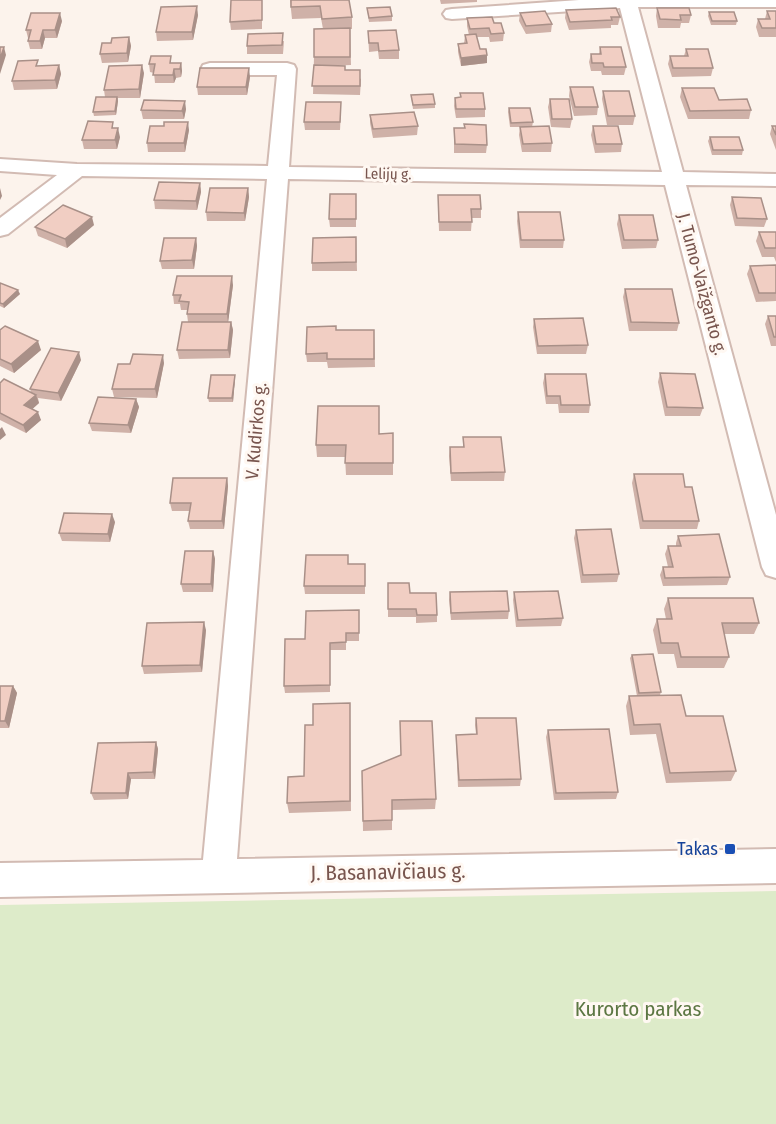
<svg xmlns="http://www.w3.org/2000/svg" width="776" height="1124" viewBox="0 0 776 1124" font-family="'Fira Sans Condensed',sans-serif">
<rect width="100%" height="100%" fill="#fcf3ec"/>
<polygon fill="#ddebc9" points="776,891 776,1124 0,1124 0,905"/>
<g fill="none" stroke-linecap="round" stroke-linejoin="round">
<g stroke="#d2bbb3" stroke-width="4">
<polygon id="minor" points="579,0 776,0 776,7 638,7 683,172 776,174 776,186 686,185 776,515 776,578 766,575 762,567 665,185 288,179 237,859 776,849 776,883 0,897 0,863 203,860 267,179 82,176 8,234 0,236 0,218 57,175 0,171 0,159 77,164 268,166 277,75 210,75 203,73 201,69 203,65 210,63 287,63 294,65 296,69 289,167 662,172 620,8 452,19 446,18 443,14 446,10 452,9"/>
</g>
<use href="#minor" fill="#fff" fill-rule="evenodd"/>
</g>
<g fill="#cfb1a8">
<polygon points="290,0 349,0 352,17 352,29 350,29 351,65 326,66 345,70 361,79 360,95 313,94 314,57 323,29 321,18 292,19"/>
<polygon points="440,0 477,0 477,2 441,4"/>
<polygon points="262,7 262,29 231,30 230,22"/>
<polygon points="367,8 392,16 392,21 369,22"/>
<polygon points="657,8 691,15 689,23 681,23 680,28 658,28 656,16"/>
<polygon points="566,10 620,17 618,25 611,25 611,28 569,30 565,18"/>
<polygon points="767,11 776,11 776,37 759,37 756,27 758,19 765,19"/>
<polygon points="709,12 737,21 736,25 711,25 708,16"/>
<polygon points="520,13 552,24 551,32 526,34 519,21"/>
<polygon points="198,15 193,40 157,41 156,32"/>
<polygon points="467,18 494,23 504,33 503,41 490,42 489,37 477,37 480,49 487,63 461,66 458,52 458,44 464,44 465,35 469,35 467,26"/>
<polygon points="62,21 57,38 45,38 42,49 30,49 28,41 29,38 28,38 26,30"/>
<polygon points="368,31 399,50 399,59 379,59 378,51 369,52"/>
<polygon points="129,37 131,46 128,62 102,63 100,54 111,43"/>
<polygon points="284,41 283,54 247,54 247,46"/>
<polygon points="600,47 626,67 624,75 602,75 601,71 591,71 589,62 591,54 599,54"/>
<polygon points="686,49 713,68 711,76 672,77 668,64 670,56 684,56"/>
<polygon points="172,63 181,63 182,71 181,77 176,78 174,83 155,83 154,73 150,72 149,64"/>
<polygon points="59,65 61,74 57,89 14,90 12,81 39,66"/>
<polygon points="144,73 140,98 118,98 118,101 116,115 94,116 93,112 105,97 104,90"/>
<polygon points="250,77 247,95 198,95 197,87"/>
<polygon points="570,87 598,107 597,115 574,116 569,96"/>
<polygon points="682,88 751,110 749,119 688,119 680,97"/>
<polygon points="603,91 635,116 633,125 607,125 602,99"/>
<polygon points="460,93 485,109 485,117 456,118 454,106 455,98 460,97"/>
<polygon points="411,95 435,104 435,108 413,109"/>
<polygon points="550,99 572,119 570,128 551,127 548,107"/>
<polygon points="509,108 533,122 532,127 552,143 551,152 522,152 519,135 520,127 524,127 510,127 508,112"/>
<polygon points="186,109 184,119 143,119 141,110"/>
<polygon points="341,111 340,130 305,130 304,122"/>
<polygon points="370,115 418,126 417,135 373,138 370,123"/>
<polygon points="464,124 487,145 486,153 454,153 454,128 464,128"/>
<polygon points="593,126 622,144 621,152 595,153 591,135"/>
<polygon points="772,126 776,126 776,150 770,134"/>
<polygon points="189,130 185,152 148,152 147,143"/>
<polygon points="120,137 117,149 84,149 82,140"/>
<polygon points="710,137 743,150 742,155 712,155 708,141"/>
<polygon points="200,183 201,192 197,210 155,209 154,200"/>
<polygon points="248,188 249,197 245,221 207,221 206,212"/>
<polygon points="356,194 356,227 330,227 329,219"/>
<polygon points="438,195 481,209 481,218 472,218 471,231 439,231"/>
<polygon points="732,197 767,219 764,227 735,226 730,205"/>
<polygon points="518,212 564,240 563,248 520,248 517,221"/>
<polygon points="619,215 658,240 656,248 622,249 617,224"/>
<polygon points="94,225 67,248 38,236 35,227"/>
<polygon points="759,232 776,232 776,262 774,257 762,257 756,241"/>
<polygon points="356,237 357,271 312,271 312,263"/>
<polygon points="196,238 197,246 194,269 162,269 160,261"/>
<polygon points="776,265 776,301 756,302 747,274 750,266"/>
<polygon points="0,283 20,294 4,308 0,306"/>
<polygon points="233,285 228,322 231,322 233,330 230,358 179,359 177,350 188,322 187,314 187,310 181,310 180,304 174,304 173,295"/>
<polygon points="625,289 679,323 677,331 629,331 623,297"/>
<polygon points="768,316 776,316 776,346 771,346 765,324"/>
<polygon points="534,319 588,345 586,354 537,354 533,327"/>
<polygon points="0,330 41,350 14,373 0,366"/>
<polygon points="336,330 374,330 375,367 328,368 327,362 307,362 306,354"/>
<polygon points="81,360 61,401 38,398 39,403 32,409 41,420 26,433 0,420 0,383 31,392 30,389"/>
<polygon points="164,363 157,398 114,397 112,389"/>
<polygon points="660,373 703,408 700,416 665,416 658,382"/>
<polygon points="545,374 590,405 589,413 559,413 558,404 546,404 543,383"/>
<polygon points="235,379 233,402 209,402 208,398"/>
<polygon points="136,399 139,407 131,433 92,431 89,423"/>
<polygon points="393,433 393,475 346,475 345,457 317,457 316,445"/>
<polygon points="463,437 505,472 504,481 451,481 449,456 450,447 463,447"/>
<polygon points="634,474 685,487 699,521 697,529 640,529 632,483"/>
<polygon points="227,478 228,486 224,529 190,529 188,521 190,511 172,511 170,503"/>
<polygon points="115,522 110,542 62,541 59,533"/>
<polygon points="576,530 619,574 617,582 581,583 574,538"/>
<polygon points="678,536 730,577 727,585 663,586 660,575 663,567 668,567 665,554 668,546 676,546 676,543"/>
<polygon points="213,551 215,559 213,592 183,592 181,584"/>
<polygon points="349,564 365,564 365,594 305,594 304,586"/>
<polygon points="388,583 437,615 437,622 416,623 416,617 388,617"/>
<polygon points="450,592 509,611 508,619 451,620 449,600"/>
<polygon points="514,592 563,618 561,626 516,627 513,600"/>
<polygon points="668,598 759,623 754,634 724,634 729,657 724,668 677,668 674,654 658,654 653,630 657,619 666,619 664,609"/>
<polygon points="359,610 359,641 346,641 346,650 330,650 330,692 285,693 284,686 305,639"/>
<polygon points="206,630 202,672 144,674 142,666"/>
<polygon points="632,655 661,692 660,695 686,716 736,771 731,781 666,783 656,734 630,735 626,706 629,696 637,696 630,658"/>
<polygon points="0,686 13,686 17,693 9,728 0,728"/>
<polygon points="350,714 351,811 289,813 287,803 304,776 313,725"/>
<polygon points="476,718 521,779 520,786 458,787 456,742 456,735 476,734 475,725"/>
<polygon points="400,721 436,799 435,809 392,810 392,830 363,831 362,771 401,755"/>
<polygon points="548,730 618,792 616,799 554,800 546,737"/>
<polygon points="156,742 158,749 155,779 131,779 128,799 94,800 91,793"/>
</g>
<g fill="#a99088">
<polygon points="197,6 198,15 193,40 192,32"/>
<polygon points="60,13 62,21 57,38 55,30"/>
<polygon points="43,30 45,38 42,49 40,41"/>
<polygon points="129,37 131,46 128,62 127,53"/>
<polygon points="4,47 6,55 0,74 0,59"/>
<polygon points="487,55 487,63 461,66 461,58"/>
<polygon points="181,63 182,71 181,77 180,69"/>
<polygon points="59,65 61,74 57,89 55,80"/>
<polygon points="142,65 144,73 140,98 139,89"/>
<polygon points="249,68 250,77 247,95 246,87"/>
<polygon points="174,69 176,78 174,83 173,75"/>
<polygon points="117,97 118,101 116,115 115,111"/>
<polygon points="185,101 186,109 184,119 182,111"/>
<polygon points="188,122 189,130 185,152 184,143"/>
<polygon points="118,128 120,137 117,149 115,140"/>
<polygon points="200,183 201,192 197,210 196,201"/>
<polygon points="0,188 2,196 0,200"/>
<polygon points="248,188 249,197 245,221 244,213"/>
<polygon points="92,217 94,225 67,248 65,239"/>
<polygon points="196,238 197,246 194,269 192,260"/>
<polygon points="232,276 233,285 228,323 227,314"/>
<polygon points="18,290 20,294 4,308 3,304"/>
<polygon points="231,322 233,330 230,358 228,350"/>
<polygon points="38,341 41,350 14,373 11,364"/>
<polygon points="79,352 81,360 61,401 58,393"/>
<polygon points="163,355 164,363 157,398 155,389"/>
<polygon points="235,375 235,379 233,402 232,398"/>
<polygon points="36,395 39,403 27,414 24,405"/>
<polygon points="136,399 139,407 131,433 128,425"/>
<polygon points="38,412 41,420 26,433 23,425"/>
<polygon points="2,427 6,435 0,440 0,429"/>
<polygon points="227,478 228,486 224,529 222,521"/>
<polygon points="112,514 115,522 110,542 108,534"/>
<polygon points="213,551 215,559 213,592 211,584"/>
<polygon points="204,622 206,630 202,672 200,665"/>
<polygon points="13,686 17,693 9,728 5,721"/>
<polygon points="156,742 158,749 155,779 153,772"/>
<polygon points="128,773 131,779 128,799 126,793"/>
</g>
<g fill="#f1cec3" stroke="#a99088" stroke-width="1.5">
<polygon points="231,0 262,0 262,20 230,22"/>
<polygon points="291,0 349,0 352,17 322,19 320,6 291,7"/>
<polygon points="197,6 192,32 156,32 161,7"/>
<polygon points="390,7 392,16 369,18 367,8"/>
<polygon points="616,8 620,17 611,17 612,20 570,22 566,10"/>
<polygon points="657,8 689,8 691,15 680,15 681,20 660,19"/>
<polygon points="545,11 552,24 526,26 520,13"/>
<polygon points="767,11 776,11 776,28 762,28 758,19 770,19"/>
<polygon points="709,12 734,12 737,21 712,21"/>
<polygon points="31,13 60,13 55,30 43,30 40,41 28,41 31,30 26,30"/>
<polygon points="492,17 494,23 501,23 504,33 491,34 489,28 470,29 467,18"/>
<polygon points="350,28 350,57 314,57 314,29"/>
<polygon points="396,30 399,50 379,51 378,43 369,43 368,31"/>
<polygon points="283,33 282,45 247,46 248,34"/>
<polygon points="476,34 480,49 486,49 487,55 461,58 458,44 467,43 465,35"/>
<polygon points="129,37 127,53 100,54 102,43 111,43 112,38"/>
<polygon points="0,47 4,47 0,59"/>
<polygon points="600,47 621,47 626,67 604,67 603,63 592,63 591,54 601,54"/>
<polygon points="686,49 708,49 713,68 673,68 670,56 688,56"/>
<polygon points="151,56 171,56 170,63 181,63 180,69 174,69 173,75 153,75 155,64 149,64"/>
<polygon points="38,60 36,66 59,65 55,80 12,81 18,61"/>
<polygon points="142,65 139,89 104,90 109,66"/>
<polygon points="314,65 345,66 345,70 360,70 360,86 312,86"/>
<polygon points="200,68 249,68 246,87 197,87"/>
<polygon points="570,87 593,87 598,107 575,107"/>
<polygon points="682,88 714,88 719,100 747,99 751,110 690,111"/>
<polygon points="603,91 629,91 635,116 608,116"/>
<polygon points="460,93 483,93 485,109 456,109 455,98 461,97"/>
<polygon points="433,94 435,104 413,105 411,95"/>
<polygon points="96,97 117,97 115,111 93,112"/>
<polygon points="550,99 569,99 572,119 552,119"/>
<polygon points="144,100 185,101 182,111 141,110"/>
<polygon points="306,102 341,102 340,122 304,122"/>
<polygon points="509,108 530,108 533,122 511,123"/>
<polygon points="414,112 418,126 373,129 370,115"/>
<polygon points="88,121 113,122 112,128 118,128 115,140 82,140"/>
<polygon points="164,122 188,122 184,143 147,143 150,126 164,126"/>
<polygon points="464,124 486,125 487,145 455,144 454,128 465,128"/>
<polygon points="549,126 552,143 523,144 520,127"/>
<polygon points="593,126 618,126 622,144 596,144"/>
<polygon points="772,126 776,126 776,135"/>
<polygon points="710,137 739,137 743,150 713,150"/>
<polygon points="159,182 200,183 196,201 154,200"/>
<polygon points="210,188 248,188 244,213 206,212"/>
<polygon points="330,194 356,194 356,219 329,219"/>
<polygon points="438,195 480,195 481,209 471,209 472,222 439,222"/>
<polygon points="732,197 761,198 767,219 737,218"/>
<polygon points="63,205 92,217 65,239 35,227"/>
<polygon points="518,212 560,212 564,240 521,240"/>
<polygon points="619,215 653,215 658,240 624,240"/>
<polygon points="759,232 776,232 776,248 765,248"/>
<polygon points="356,237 356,262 312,263 313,238"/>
<polygon points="164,238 196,238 192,260 160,261"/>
<polygon points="776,265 776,293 759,293 750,266"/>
<polygon points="177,276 232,276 227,314 187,314 189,302 179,301 181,295 173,295"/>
<polygon points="0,283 18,290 3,304 0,303"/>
<polygon points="625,289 672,289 679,323 631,322"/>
<polygon points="768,316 776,316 776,337 774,337"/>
<polygon points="583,318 588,345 538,346 534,319"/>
<polygon points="182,322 231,322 228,350 177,350"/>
<polygon points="5,326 38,341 11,364 0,359 0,330"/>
<polygon points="336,326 336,330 374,330 374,359 327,359 327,353 306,354 307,327"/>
<polygon points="51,348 79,352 58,393 30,389"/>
<polygon points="133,354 163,355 155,389 112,389 118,364 130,364"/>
<polygon points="660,373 695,374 703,408 667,407"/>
<polygon points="545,374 586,374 590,405 561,405 560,396 547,396"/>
<polygon points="211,375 235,375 232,398 208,398"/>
<polygon points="4,379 36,395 24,405 38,412 23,425 0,413 0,383"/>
<polygon points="98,397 136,399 128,425 89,423"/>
<polygon points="318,406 379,406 379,434 393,433 393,463 345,463 346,445 316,445"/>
<polygon points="463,437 501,437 505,472 451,473 450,447 464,447"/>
<polygon points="634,474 683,474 685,487 692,487 699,521 643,521"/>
<polygon points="173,478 227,478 222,521 188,521 191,503 170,503"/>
<polygon points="64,513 112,514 108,534 59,533"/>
<polygon points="611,529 619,574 583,575 576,530"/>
<polygon points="719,534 730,577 665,578 663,567 673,567 668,546 681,546 678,536"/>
<polygon points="185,551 213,551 211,584 181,584"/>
<polygon points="306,555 348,555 348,564 365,564 365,586 304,586"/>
<polygon points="388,583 409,583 410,593 436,593 437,615 417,615 416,609 388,609"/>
<polygon points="507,591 509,611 451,613 450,592"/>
<polygon points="558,591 563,618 518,620 514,592"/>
<polygon points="668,598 753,598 759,623 722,623 729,657 681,657 678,643 661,643 657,619 672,619"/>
<polygon points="359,610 359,633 346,633 346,642 330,643 330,685 284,686 285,639 305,639 306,611"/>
<polygon points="204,622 200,665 142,666 147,623"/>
<polygon points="653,654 661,692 639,693 632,655"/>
<polygon points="0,686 13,686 5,721 0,721"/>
<polygon points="681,695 686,716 723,716 736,771 670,773 660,724 634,725 629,696"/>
<polygon points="350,703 350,801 287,803 288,777 304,776 305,725 313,725 313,704"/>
<polygon points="476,718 516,718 521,779 459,780 456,735 477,734"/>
<polygon points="400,721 432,721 436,799 392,800 392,820 363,821 362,771 401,755"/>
<polygon points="609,729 618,792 556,793 548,730"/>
<polygon points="156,742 153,772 128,773 126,793 91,793 98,743"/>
</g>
<rect fill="#1a4fb4" stroke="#fff8f2" stroke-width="2" x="724" y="843" width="12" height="12" rx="3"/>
<g text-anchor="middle" stroke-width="6" stroke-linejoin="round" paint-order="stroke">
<g font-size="15" fill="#78554e" stroke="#fff8f2">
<text transform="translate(388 174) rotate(1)" y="5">Lelijų g.</text>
</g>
<g font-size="18" fill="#78554e" stroke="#fff8f2">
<text transform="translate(702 284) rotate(75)" y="6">J. Tumo-Vaižganto g.</text>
<text transform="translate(256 431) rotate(-85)" y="6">V. Kudirkos g.</text>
</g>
<g font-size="18" fill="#164399" stroke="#fff8f2" text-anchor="end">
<text x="718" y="855">Takas</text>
</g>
<g font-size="21" fill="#78554e" stroke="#fff8f2">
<text transform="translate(388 872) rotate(-1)" y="7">J. Basanavičiaus g.</text>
</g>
<g font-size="21" fill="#5c7743" stroke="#fff8f2">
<text x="638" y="1016">Kurorto parkas</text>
</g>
</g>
</svg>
